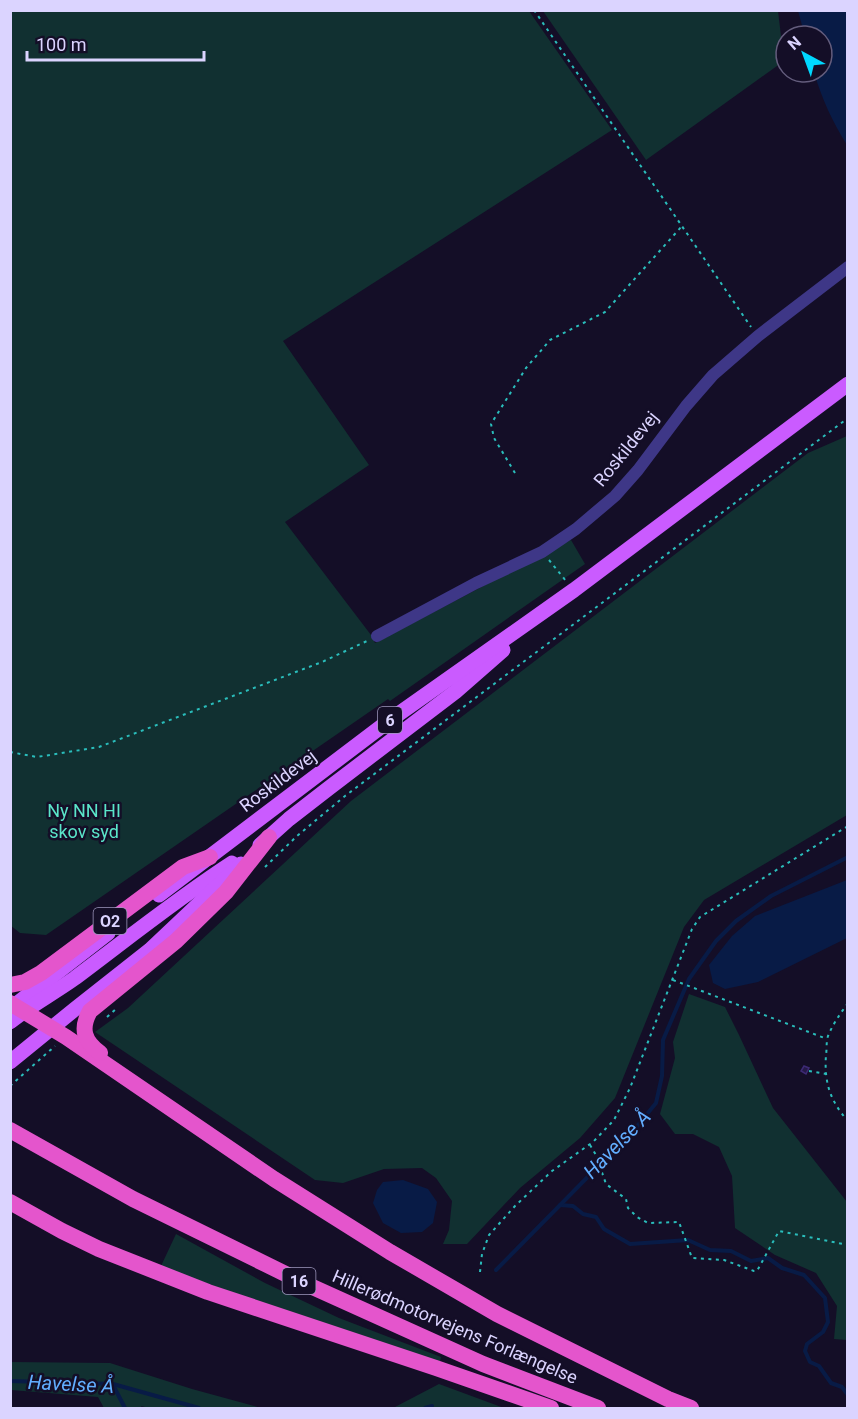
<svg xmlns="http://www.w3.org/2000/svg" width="858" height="1419" viewBox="0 0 858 1419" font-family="Roboto,sans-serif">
<rect width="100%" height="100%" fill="#140e27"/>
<g fill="#113031">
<polygon points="10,11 529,11 612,130 283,341 369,465 285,522 371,635 375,643 571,540 585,564 390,701 388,699 46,935 20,933 10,925"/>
<polygon points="543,11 778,11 784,61 646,160"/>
<polygon points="847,436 847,815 704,900 684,927 615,1098 580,1138 520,1188 467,1244 443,1244 449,1230 452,1201 436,1178 422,1168 384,1169 343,1183 315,1180 95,1032 128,1008 351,801 808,453"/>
<polygon points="689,994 725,1007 739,1035 773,1108 847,1202 847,1340 834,1339 837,1306 816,1273 775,1255 735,1228 732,1176 719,1147 693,1134 675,1134 660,1114 675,1058 673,1042"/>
<polygon points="176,1234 265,1283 339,1318 441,1357 440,1362 256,1302 161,1266"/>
<polygon points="10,1362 110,1363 192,1389 261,1408 149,1408 141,1406 142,1408 104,1408 98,1397 11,1390"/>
<polygon points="439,1384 504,1408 383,1408 395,1407"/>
</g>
<g fill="#081b46">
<path d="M798 11H847V145C833 123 821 97 814 72H822V36H805Z"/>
<polygon points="847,880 847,938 758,982 725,989 713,983 709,965 732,936 755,916"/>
<polygon points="403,1180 428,1189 437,1202 433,1223 422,1232 401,1233 383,1223 373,1203 377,1190 383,1182"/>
</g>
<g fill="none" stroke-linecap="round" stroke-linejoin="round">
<g stroke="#081b46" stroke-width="4">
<polyline points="560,1205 573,1206 583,1214 596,1217 604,1229 630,1244 688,1240 710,1250 731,1251 751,1261 768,1258 782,1268 804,1275 825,1298 828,1322 823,1332 807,1344 805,1351 810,1362 819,1366 831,1383 842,1387 848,1395"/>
<polyline points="496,1270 634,1130 656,1103 662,1076 663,1040 689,979 716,941 736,921 771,896 848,857"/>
<polyline points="10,1381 113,1384 199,1408"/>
<polyline points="113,1385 125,1408"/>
<polyline points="425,1408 432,1406"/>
</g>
</g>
<polygon fill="#251948" stroke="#3d2a75" stroke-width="1.5" points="804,1066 809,1068 806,1074 801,1071"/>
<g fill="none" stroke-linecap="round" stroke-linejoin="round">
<g stroke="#2abdbb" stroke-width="2" stroke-dasharray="3 4.5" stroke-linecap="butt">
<polyline points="534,10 751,327"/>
<polyline points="515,473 494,438 491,424 526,368 550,340 605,312 682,226"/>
<polyline points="549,560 566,581"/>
<polyline points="10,752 37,757 99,747 322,662 367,641"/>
<polyline points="265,867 297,836 345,796 848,418"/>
<polyline points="673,980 827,1039"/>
<path d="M848 1003C840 1014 833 1024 828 1036 826 1042 827 1049 826 1055 824 1082 830 1101 848 1121"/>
<polyline points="107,1017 116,1009"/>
<polyline points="809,1071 826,1074"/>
<polyline points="10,1086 55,1046"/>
<polyline points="590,1145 596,1155 606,1184 626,1199 628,1208 637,1217 648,1223 679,1222 692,1258 724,1260 754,1271 757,1271 779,1231 848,1245"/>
<polyline points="480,1272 482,1254 489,1235 515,1206 552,1171 593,1142 614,1120 630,1088 692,929 700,917 848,826"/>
</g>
<polyline stroke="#3e3787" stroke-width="12" points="377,636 476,583 542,552 576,529 615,496 638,470 686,406 713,375 758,336 848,267"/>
<g stroke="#ca5bff" stroke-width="15">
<polyline points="260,845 289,819 329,788 455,692 503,650"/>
<polyline points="159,895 390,720 574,590 848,384"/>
<polyline points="10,1009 108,933"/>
<path d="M10 1022C30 1006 54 993 75 978 127 939 178 898 232 863"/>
<polyline points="10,1062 75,1009 150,950 241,864"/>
</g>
<g stroke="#e455cc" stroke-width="16">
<polyline points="10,985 25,982 41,973 183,867 210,857"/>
<polyline points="10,1003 66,1037 274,1179 390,1252 497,1314 668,1399 691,1408"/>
<path d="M100 1053C84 1041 80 1029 90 1011L176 941 226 892 269 837"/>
<polyline points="10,1130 133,1199 308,1285 483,1364 598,1408"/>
<polyline points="10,1202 62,1231 99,1249 208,1292 436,1368 551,1408"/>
</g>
</g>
<g text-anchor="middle" stroke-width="5" stroke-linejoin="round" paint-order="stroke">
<g fill="#140e27" stroke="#9f99be" stroke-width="1.5">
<rect x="378" y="707" width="24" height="26" rx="4.5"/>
<rect x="93.5" y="908" width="33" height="26" rx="4.5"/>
<rect x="282.5" y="1268" width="33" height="26" rx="4.5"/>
</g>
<g font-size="16" font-weight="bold" fill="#dbd4ff">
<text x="390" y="726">6</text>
<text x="110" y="927">O2</text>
<text x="299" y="1287">16</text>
</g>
<g font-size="18" fill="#dbd4ff" stroke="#140e27">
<text transform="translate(626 449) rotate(-51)" y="6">Roskildevej</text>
<text transform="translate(278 781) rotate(-37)" y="6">Roskildevej</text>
<text transform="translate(455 1327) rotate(23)" y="6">Hillerødmotorvejens Forlængelse</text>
</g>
<g font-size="18" fill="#5ae5c9" stroke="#140e27">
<text x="84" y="817">Ny NN HI<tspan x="84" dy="21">skov syd</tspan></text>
</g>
<g font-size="20" font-style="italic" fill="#62aeff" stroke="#140e27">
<text transform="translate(617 1144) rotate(-46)" y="7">Havelse Å</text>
<text transform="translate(71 1384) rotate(3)" y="7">Havelse Å</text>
</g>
</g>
<rect width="858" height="1419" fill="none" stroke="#dbd4ff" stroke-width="24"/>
<g transform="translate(804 54) rotate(319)"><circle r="28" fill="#140e27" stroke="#645d7d" stroke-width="1.5"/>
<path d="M0-4.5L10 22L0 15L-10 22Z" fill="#00d8ff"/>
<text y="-9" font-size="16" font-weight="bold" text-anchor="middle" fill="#dbd4ff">N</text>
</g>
<path d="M27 51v9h177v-9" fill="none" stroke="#dbd4ff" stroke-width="3"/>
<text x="36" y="51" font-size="18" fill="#dbd4ff" stroke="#140e27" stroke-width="4.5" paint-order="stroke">100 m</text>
</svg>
